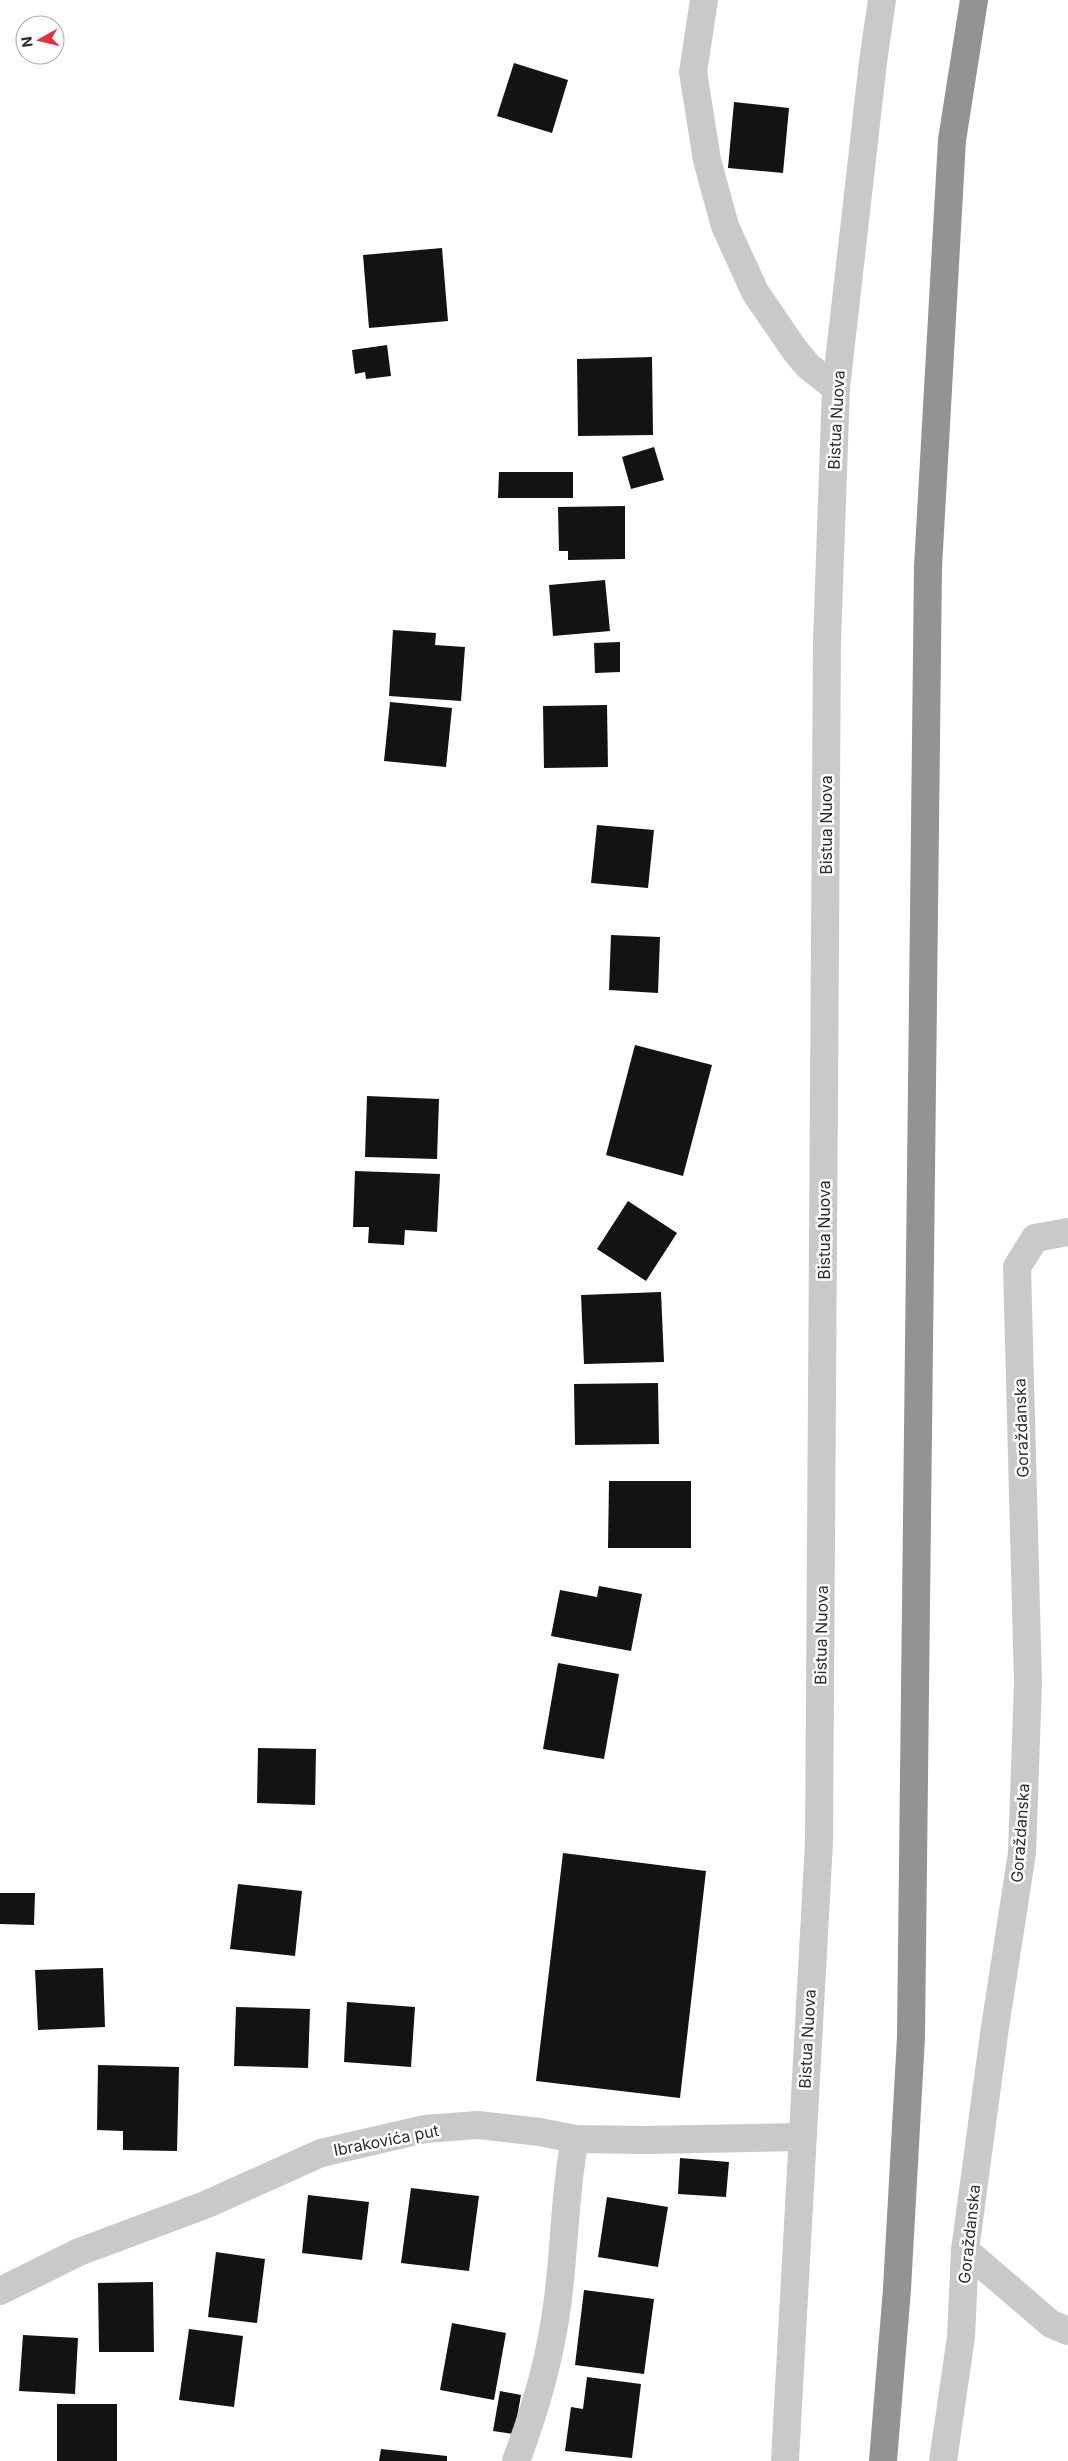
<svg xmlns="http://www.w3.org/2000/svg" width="1068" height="2461" viewBox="0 0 1068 2461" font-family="Inter,sans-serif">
<rect width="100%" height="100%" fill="#fff"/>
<g fill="#131313">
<polygon points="514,63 568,80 552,133 497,116"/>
<polygon points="734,102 789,108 783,173 728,168"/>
<polygon points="442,248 448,321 369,328 363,255"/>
<polygon points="387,345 391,376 366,379 365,372 355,374 352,350"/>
<polygon points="652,357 653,435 578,436 577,359"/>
<polygon points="654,447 664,480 631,489 622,457"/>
<polygon points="499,472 573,472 573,498 498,498"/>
<polygon points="625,506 625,559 568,560 568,551 559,551 558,507"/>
<polygon points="605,580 610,631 553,636 549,585"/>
<polygon points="393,630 436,633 435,645 465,647 461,701 389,696"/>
<polygon points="620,642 620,672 595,673 594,643"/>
<polygon points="390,702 452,708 446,767 384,761"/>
<polygon points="607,705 608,767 544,768 543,706"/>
<polygon points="597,825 654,830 648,888 591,883"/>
<polygon points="611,935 660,937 658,993 609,990"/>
<polygon points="635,1045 712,1065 683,1176 606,1155"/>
<polygon points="367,1096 439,1099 437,1159 365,1157"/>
<polygon points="355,1171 440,1174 437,1232 405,1230 404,1245 368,1243 369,1227 353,1227"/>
<polygon points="628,1201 677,1233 646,1281 597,1249"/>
<polygon points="661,1292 664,1362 584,1364 581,1295"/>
<polygon points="658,1383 659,1444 575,1445 574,1384"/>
<polygon points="609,1481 691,1481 691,1548 608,1548"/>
<polygon points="599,1586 642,1594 631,1651 551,1636 560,1590 597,1597"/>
<polygon points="558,1663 619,1674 604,1759 543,1749"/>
<polygon points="258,1748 316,1749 315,1805 257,1803"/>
<polygon points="563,1853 706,1871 680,2098 536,2081"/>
<polygon points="238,1884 302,1891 295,1956 230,1949"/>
<polygon points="0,1893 35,1893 34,1925 0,1924"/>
<polygon points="103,1968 105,2027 38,2030 35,1970"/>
<polygon points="347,2002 415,2007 411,2067 344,2062"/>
<polygon points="236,2007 310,2009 308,2068 234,2066"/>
<polygon points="98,2065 179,2067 177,2151 123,2150 123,2131 97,2130"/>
<polygon points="680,2158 729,2162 726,2197 678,2194"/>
<polygon points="411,2188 479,2196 469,2271 401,2263"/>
<polygon points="308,2195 369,2202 362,2260 302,2253"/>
<polygon points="607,2197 668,2207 658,2267 598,2257"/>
<polygon points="216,2252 265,2259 257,2323 208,2317"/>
<polygon points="153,2282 154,2352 99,2352 98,2283"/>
<polygon points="584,2290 654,2299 644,2374 575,2365"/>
<polygon points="452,2323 506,2333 494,2400 440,2390"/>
<polygon points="189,2329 243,2336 234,2407 179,2400"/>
<polygon points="23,2335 78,2338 75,2394 19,2391"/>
<polygon points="587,2377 641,2384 632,2458 565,2451 571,2407 583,2409"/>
<polygon points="500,2391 521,2395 514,2434 493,2431"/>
<rect x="57" y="2404" width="60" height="57"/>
<polygon points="381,2449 447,2456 447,2461 379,2461"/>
</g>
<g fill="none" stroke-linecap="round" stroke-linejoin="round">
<g stroke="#c9c9c9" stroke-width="28">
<polyline points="704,0 693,72 707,160 725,226 755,292 794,349 808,366 836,388"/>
<polyline points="965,2250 1051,2324 1068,2331"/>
<polyline points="0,2291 79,2252 205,2205 321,2153 425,2129 478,2125 540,2132 575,2139 645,2140 801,2137"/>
<path d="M516 2461C535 2411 550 2359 557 2306 565 2250 564 2194 575 2139"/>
<polyline points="785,2461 819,1842 827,641 836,388 873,62 882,0"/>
<polyline points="943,2461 961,2337 965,2250 995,2027 1022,1853 1028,1683 1017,1267 1035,1238 1068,1232"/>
</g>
<polyline stroke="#939393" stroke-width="28" points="883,2461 897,2289 911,2037 928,567 952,140 974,0"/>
</g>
<g text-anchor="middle" stroke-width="5" stroke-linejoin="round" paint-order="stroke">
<g font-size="16" fill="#2c2c2c" stroke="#fff">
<text transform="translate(836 420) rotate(-87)" y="6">Bistua Nuova</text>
<text transform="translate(826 825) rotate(-90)" y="6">Bistua Nuova</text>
<text transform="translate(824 1230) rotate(-90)" y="6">Bistua Nuova</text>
<text transform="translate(1021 1428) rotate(-92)" y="6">Goraždanska</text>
<text transform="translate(821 1635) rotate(-89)" y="6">Bistua Nuova</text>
<text transform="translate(1020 1833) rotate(-86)" y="6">Goraždanska</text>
<text transform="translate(807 2039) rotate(-87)" y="6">Bistua Nuova</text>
<text transform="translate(386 2140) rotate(-11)" y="6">Ibrakovića put</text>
<text transform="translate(969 2234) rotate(-84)" y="6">Goraždanska</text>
</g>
</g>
<g transform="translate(40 40) rotate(262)"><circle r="24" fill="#ffffff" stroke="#ababab"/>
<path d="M0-4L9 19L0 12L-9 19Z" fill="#e42e3c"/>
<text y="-8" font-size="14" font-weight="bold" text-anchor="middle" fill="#2c2c2c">N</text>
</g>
</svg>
